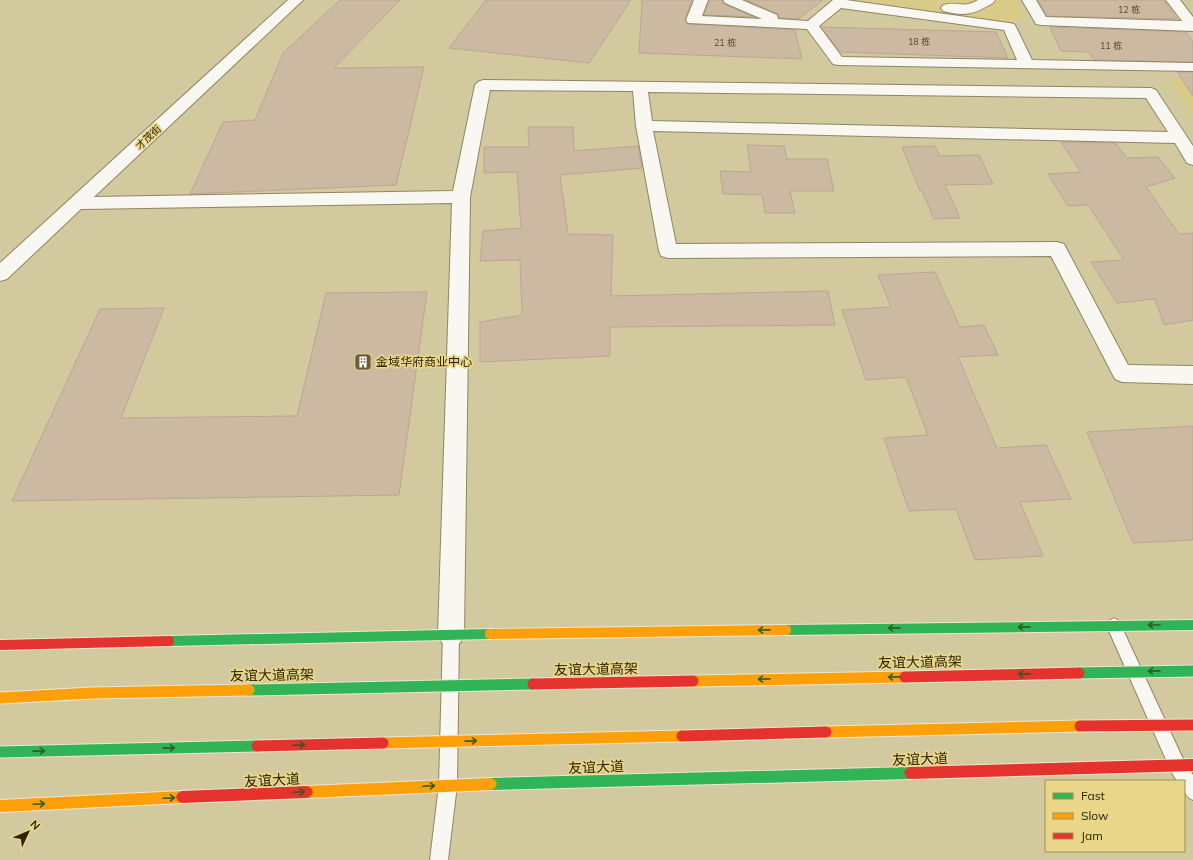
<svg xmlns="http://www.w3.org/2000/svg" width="1193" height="860" viewBox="0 0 1193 860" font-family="Mulish,'Noto Sans SC',sans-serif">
<rect width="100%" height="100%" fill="#d3c99f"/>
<g fill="#daca88">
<polygon points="862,0 1016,0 1024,15 1012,23"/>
<polygon points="1169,79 1193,79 1193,116"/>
</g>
<g fill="#ccb9a2" stroke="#baa791">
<polygon points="340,0 400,0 334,68 424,67 396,185 190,194 223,122 255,120 283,53"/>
<polygon points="486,0 631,0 589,63 449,48"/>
<polygon points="642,0 692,0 685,19 688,24 795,30 802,59 639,53"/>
<polygon points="709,0 722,0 724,4 754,17 704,15"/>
<polygon points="746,0 823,0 798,19 779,18 778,14"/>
<polygon points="1038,0 1164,0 1177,19 1047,16"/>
<polygon points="821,27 996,32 1008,58 840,52"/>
<polygon points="1050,27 1186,32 1193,42 1193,62 1094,60 1089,52 1061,51"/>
<polygon points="1177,72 1193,72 1193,96"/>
<polygon points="528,127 573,127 574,151 638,146 642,168 560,175 568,234 613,235 611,296 828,291 835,325 610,327 610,356 480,362 480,322 522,315 520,260 480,261 483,231 521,228 517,172 484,173 484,147 529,147"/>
<polygon points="1061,142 1115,143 1127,158 1158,157 1175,178 1146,187 1179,234 1193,233 1193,320 1164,325 1155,299 1117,303 1091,262 1124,260 1088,205 1068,206 1048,174 1081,172"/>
<polygon points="747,145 784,146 787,159 827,159 834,191 790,191 795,213 765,213 762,195 723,194 720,171 751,172"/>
<polygon points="935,146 940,156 979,155 993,184 945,185 960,218 934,219 922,191 920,191 902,147"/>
<polygon points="935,272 960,327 984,325 998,355 958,357 997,448 1046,445 1071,499 1020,502 1043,556 975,560 956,509 909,511 884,438 928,435 906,377 866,380 842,310 891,307 878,275"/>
<polygon points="427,292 399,495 12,501 100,309 164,308 121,418 297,416 326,293"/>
<polygon points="1193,426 1193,540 1133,543 1087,432"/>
</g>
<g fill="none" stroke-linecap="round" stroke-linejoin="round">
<g stroke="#8f8663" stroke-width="2">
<g id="lane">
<path d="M1114 618 1119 621 1183 759 1193 775V800C1184 796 1184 791 1184 781H1177L1171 771 1109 631 1106 626 1109 621Z"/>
<polygon points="451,626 456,629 459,634 457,785 448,860 430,860 439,785 443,634 446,629"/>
</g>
</g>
<g stroke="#8f8663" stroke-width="2">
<g id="street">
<path d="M288 0H303L94 197 453 191 475 85 478 82 483 80 1151 88 1156 90 1193 146V165L1187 163 1175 143 653 131 676 244 1057 242 1064 244 1128 365 1193 366V384L1122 382 1115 379 1051 256 668 258 661 256 659 251 636 126 633 91 490 90 470 197 464 634 460 643 451 647 442 643 438 634 452 203 81 209 7 279 0 281V263ZM648 92 1146 98 1168 132 652 121Z"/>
<path d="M694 0H708L702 16 762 19 725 3 723 0H742L777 15 778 19 808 21 833 0H846L1009 23 1014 24 1016 27 1032 60 1193 63V71L838 65 833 64 807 29 688 23 686 20ZM841 8 1004 30 1017 60 842 57 819 26Z"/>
<path d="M978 0H995L993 3C974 14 966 17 943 11L941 8 943 5C958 1 963 9 978 0Z"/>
<polygon points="1022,0 1036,0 1046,17 1182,21 1166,0 1180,0 1193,17 1193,31 1041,25 1036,24"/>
</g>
</g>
<g stroke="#ebe7d4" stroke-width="2">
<g id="fast">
<polygon points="1193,620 1193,630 786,635 782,634 781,630 782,626 786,625"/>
<polygon points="490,629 494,630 495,634 494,638 490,639 169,646 165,645 164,641 165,637 169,636"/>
<polygon points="910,767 914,769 916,773 914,777 910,779 491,790 487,788 485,784 487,780 491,778"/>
</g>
</g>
<g stroke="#ebe7d4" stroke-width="2">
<g id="slow">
<polygon points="786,625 790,626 791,630 790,634 786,635 490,639 486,638 485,634 486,630 490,629"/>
<polygon points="491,778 495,780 497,784 495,788 491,790 307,798 303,796 301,792 303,788 307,786"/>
<polygon points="182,791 186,793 188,797 186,801 182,803 0,812 0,800"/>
</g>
</g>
<g stroke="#ebe7d4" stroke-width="2">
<g id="jam">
<polygon points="169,636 173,637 174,641 173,645 169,646 0,650 0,640"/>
<polygon points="1193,759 1193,771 910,779 906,777 904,773 906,769 910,767"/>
<polygon points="307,786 311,788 313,792 311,796 307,798 182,803 178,801 176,797 178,793 182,791"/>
</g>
</g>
<use href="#lane" fill="#f8f7f1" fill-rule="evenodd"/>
<use href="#street" fill="#f8f7f1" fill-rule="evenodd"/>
<use href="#fast" fill="#30b455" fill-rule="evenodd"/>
<use href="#slow" fill="#ff9f0a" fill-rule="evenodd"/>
<use href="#jam" fill="#e5322d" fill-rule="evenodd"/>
<g stroke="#ebe7d4" stroke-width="13" stroke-linecap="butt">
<g id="fast-bridge">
<polyline points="1079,673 1193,671"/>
<polyline points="249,690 533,684"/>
<polyline points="0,752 257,746"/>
</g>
</g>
<g stroke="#ebe7d4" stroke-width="13" stroke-linecap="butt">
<g id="slow-bridge">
<polyline points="693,681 905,677"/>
<polyline points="0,698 92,693 249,690"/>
<polyline points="826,732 1080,726"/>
<polyline points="383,743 682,736"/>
</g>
</g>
<g stroke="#ebe7d4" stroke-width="13" stroke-linecap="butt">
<g id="jam-bridge">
<polyline points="905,677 1079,673"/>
<polyline points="533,684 693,681"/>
<polyline points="1080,726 1193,725"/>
<polyline points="682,736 826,732"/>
<polyline points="257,746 383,743"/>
</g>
</g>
<use href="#fast-bridge" stroke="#30b455" stroke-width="11"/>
<use href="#slow-bridge" stroke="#ff9f0a" stroke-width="11"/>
<use href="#jam-bridge" stroke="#e5322d" stroke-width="11"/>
</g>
<defs><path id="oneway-shaft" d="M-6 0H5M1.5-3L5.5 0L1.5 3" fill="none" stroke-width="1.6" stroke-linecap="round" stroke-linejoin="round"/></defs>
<g stroke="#2e5e24">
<use href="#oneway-shaft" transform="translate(1154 625) rotate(180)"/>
<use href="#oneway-shaft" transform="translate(1024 627) rotate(179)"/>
<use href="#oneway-shaft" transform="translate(894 628) rotate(179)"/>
<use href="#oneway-shaft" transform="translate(764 630) rotate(179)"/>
<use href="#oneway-shaft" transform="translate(1154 671) rotate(179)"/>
<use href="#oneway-shaft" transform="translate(1024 674) rotate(179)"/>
<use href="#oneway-shaft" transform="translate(894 677) rotate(179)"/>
<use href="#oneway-shaft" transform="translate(764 679) rotate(179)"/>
<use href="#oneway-shaft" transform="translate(471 741) rotate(-1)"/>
<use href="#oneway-shaft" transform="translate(299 745) rotate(-1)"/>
<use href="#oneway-shaft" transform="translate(169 748) rotate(-1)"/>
<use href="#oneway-shaft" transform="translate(39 751) rotate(-1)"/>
<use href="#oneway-shaft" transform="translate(429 786) rotate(-3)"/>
<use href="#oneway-shaft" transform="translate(299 792) rotate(-3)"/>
<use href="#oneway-shaft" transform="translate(169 798) rotate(-3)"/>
<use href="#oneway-shaft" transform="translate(39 804) rotate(-3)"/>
</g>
<defs>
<g id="building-square" transform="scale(0.9)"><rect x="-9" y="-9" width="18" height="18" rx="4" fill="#665e3a" stroke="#e9d689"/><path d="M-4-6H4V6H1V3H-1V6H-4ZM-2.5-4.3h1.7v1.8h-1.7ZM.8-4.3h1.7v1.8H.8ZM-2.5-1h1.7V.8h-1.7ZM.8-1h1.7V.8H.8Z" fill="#fff"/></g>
</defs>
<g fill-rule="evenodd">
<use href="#building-square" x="363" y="362"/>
</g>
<g text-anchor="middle" stroke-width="3.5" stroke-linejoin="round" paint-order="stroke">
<g font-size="9" fill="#54492c">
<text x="1129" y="13">12 栋</text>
<text x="919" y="45">18 栋</text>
<text x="725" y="46">21 栋</text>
<text x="1111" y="49">11 栋</text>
</g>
<g font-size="10" fill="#2c2404" stroke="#e9d689">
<text transform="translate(148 137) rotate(-43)" y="4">才茂街</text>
</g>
<g font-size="12" fill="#2c2404" stroke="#e9d689" text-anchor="start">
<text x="376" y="366">金域华府商业中心</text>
</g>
<g font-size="14" fill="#2c2404" stroke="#e9d689">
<text transform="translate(920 662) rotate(-1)" y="5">友谊大道高架</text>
<text transform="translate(596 669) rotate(-1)" y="5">友谊大道高架</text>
<text transform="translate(272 675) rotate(-1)" y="5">友谊大道高架</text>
<text transform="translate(920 759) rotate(-2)" y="5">友谊大道</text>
<text transform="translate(596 767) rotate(-2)" y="5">友谊大道</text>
<text transform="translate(272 780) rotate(-3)" y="5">友谊大道</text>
</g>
</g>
<rect x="1045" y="780" width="140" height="72" fill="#e9d689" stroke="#9d8f54"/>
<rect x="1053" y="793" width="20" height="6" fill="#30b455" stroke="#9d8f54"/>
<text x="1081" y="800" font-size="12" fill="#2c2404">Fast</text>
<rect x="1053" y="813" width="20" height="6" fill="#ff9f0a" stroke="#9d8f54"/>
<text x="1081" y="820" font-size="12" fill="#2c2404">Slow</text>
<rect x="1053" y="833" width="20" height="6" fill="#e5322d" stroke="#9d8f54"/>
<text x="1081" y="840" font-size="12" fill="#2c2404">Jam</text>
<g transform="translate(28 832) rotate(46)" stroke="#e9d689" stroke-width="3" paint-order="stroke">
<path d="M0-3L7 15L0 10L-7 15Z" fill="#2c2404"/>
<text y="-6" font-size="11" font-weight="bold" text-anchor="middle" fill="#2c2404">N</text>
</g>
</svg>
